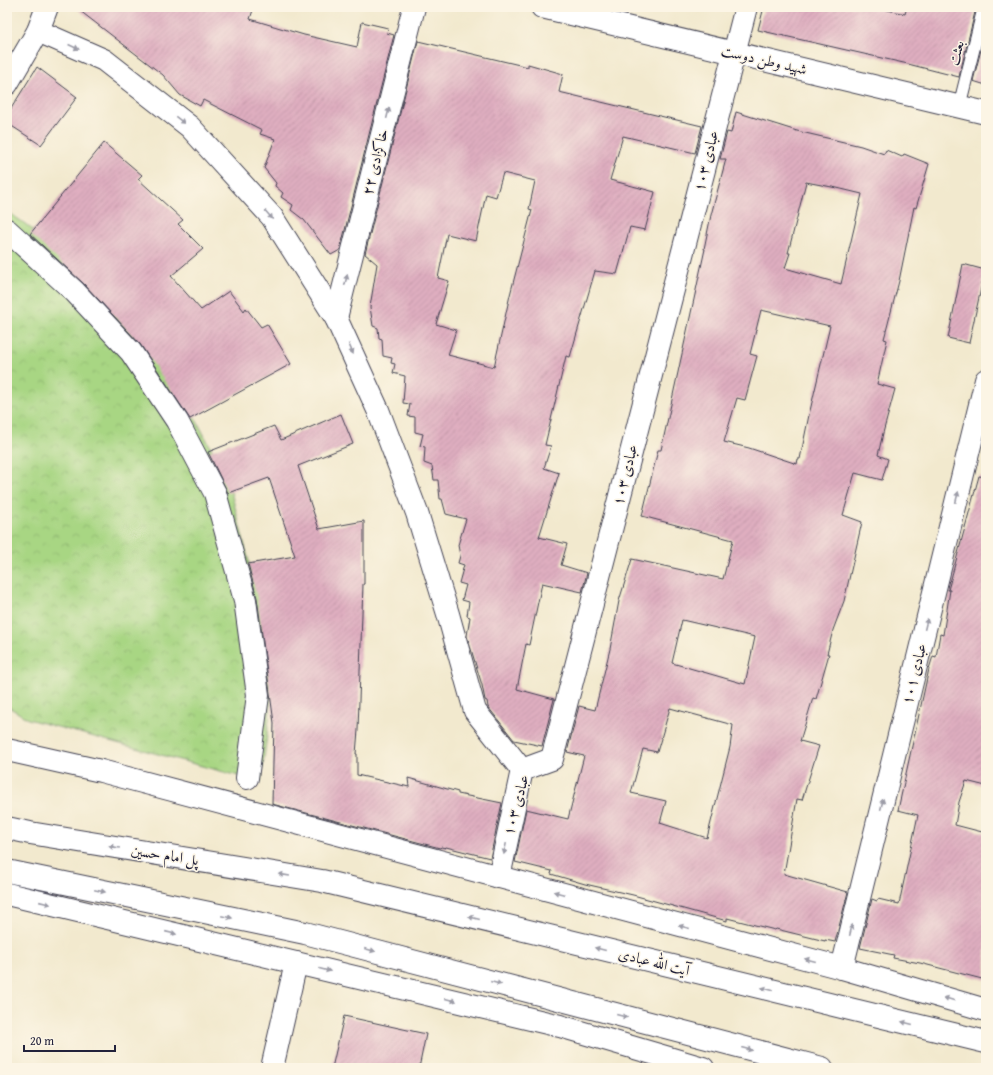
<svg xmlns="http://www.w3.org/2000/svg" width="993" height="1075" viewBox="0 0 993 1075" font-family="'Gentium Book Plus',Amiri,serif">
<defs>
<pattern id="park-crowns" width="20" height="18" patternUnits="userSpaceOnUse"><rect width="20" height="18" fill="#a8d683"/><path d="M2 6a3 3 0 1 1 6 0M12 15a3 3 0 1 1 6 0" fill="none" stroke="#90b772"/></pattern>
<pattern id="building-hatch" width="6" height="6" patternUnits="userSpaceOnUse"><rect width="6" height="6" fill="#dfaec0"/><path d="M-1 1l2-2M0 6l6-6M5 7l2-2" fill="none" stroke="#bf95a6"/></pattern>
</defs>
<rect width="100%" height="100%" fill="#fcf5e5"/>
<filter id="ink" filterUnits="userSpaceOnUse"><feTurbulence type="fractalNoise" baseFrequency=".025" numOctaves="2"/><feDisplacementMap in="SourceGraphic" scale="8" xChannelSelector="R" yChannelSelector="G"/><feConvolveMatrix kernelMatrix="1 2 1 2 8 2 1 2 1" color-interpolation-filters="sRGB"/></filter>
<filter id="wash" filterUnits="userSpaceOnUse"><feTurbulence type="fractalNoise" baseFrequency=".012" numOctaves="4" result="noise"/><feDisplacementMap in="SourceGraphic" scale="16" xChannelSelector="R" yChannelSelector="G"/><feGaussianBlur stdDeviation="0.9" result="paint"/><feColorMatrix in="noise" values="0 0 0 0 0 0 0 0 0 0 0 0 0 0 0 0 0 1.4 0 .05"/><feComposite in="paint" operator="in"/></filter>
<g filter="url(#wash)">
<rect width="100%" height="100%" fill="#f2e9ce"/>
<polygon fill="url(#park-crowns)" stroke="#657c5f" points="7,211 28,226 90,280 144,341 191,410 228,480 258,597 272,695 261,782 28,719 7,706"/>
<g id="blocks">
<g fill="url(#building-hatch)" fill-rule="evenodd">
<polygon points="75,7 254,7 250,19 304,35 357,47 362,22 388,28 387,33 394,35 340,250 331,255 304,220 291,210 293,205 281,197 283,193 275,186 276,183 264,168 275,139 260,134 262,130 203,100 200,106 180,95 163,75"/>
<polygon points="764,7 875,7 905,14 907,7 966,7 975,12 959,77 908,64 758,30"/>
<polygon points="986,30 986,85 973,81"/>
<path d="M418 41 528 67V64L563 74 559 92 702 126 695 153 623 136 610 180 655 192 645 230 630 227 617 274 595 271 570 357 566 356 545 445 551 446 544 468 559 473 539 537 567 544 561 565 587 573 582 592 542 583 529 645 526 644 517 689 554 699 542 746 514 740 488 707 487 701 485 700 482 685 467 636 470 617 467 616 469 602 462 600 466 585 459 583 464 565 458 563 460 556 458 545 466 519 446 514 442 499H440L438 480H434L432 466 424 463 425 447 420 446 423 434 415 432V417L408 416 410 404 403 403 405 376 393 373 395 364 391 363 392 358 383 356 382 339 379 338 378 328 373 326 370 307 377 264 365 254ZM503 173 535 181 529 209 532 210 510 295 494 367 448 355 456 330 436 324 449 281 438 278 447 234 476 241 486 194 496 197Z"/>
<polygon points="37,67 77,97 41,145 7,123 7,115"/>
<path d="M736 112 797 131 861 146 884 154 886 150 902 157 904 154 929 164 916 208 914 207 899 281 884 339 887 340 877 384 895 389 883 433 878 455 888 459 882 480 855 473 843 515 862 522 844 601 833 630 827 654H829L816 699 813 698 800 741 819 746 802 800 797 799 784 874 848 892 835 942 825 940V941L776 929 775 930 727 918V921L633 895 585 884 551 874 552 871 515 862 526 809 568 819 584 756 567 752 579 706 595 710 610 649 619 601 632 559 723 579 733 540 642 516 658 450H661L705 249H704L711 215 726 159H720L727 132 731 133ZM806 182 837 188 862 194 841 284 785 268 790 253H788ZM761 310 830 326 809 415 800 459H798L797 464 749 448 724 442 737 398 745 400 757 356 750 354ZM682 620 755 637 745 684 672 663ZM670 708 733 725 730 747 707 838 660 823 666 801 631 793 643 749 657 752Z"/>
<polygon points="104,143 142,175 138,179 183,220 178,224 203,249 171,276 201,310 229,291 244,311 246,308 261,327 267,324 291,364 190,419 140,344 83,283 30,234"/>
<polygon points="963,264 985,270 969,343 948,338"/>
<polygon points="341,414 353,444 298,466 319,529 364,521 364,584 363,584 358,730 356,754 357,754 357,775 409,787 408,778 458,792 458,794 502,803 490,858 446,847 445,848 441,847 440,848 272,804 274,723 257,598 248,564 295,556 269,478 228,493 208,452 274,426 281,440"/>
<polygon points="979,476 986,477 986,786 966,781 959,802 955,825 986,833 986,980 920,963 893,958 894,955 860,948 872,899 877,901 878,899 899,904 918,815 898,810 929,669 933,656 936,657 940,634 943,635 950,590 948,590"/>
<polygon points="344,1016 426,1034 419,1068 332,1068"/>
</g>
</g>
</g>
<g filter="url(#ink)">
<use href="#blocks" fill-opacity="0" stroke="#414051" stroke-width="1"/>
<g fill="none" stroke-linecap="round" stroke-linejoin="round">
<g stroke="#414051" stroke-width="14">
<polyline id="service" points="959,107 984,7"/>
</g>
<g stroke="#414051" stroke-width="24">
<g id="minor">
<polyline points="542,7 986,113"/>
<polyline points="38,31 104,60 190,127 272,217 336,318 378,410 417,513 448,614 475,711 522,770"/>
<polyline points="7,84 38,31 47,7"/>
<polyline points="7,230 75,292 131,352 177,421 215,493 245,600 258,695 247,778"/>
<polyline points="336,318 414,7"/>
<polyline points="522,770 552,759 746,7"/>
<polyline points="499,877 522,770"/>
<polyline points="842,968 986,380"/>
</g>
</g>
<g stroke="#414051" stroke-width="24">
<polyline id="tertiary" points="272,1068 296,963"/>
</g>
<g stroke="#414051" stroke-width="24">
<g id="primary">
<polyline points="7,750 101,771 842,968 986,1010"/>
<polyline points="7,828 30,833 322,881 986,1042"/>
<polyline points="7,871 305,933 822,1068"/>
<polyline points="7,894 560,1026 703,1068"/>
</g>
</g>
<use href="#service" stroke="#fff" stroke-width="12"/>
<use href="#minor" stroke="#fff" stroke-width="22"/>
<use href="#tertiary" stroke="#fff" stroke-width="22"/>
<use href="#primary" stroke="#fff" stroke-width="22"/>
</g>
<defs><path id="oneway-solid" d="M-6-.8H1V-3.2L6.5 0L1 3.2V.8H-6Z"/></defs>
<g fill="#9c9ca7">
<use href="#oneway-solid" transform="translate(74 47) rotate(24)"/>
<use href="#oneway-solid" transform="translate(388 113) rotate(-76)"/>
<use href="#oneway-solid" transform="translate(180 120) rotate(38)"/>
<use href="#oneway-solid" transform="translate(269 215) rotate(50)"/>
<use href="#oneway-solid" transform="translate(346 280) rotate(-76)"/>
<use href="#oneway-solid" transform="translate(351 349) rotate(66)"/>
<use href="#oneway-solid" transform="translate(957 497) rotate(-76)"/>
<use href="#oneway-solid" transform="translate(926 624) rotate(-76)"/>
<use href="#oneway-solid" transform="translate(882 804) rotate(-76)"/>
<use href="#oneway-solid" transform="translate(114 847) rotate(-171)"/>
<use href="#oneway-solid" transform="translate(505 849) rotate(102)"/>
<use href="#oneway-solid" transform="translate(284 875) rotate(-171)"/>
<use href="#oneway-solid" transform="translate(100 891) rotate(12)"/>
<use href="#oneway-solid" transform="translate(559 893) rotate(-165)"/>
<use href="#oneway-solid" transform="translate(45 903) rotate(13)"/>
<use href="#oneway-solid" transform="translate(227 917) rotate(12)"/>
<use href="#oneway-solid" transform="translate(474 918) rotate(-166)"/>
<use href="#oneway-solid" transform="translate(684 927) rotate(-165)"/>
<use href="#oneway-solid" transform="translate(851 930) rotate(-76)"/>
<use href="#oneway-solid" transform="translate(171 933) rotate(13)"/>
<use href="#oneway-solid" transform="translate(600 949) rotate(-166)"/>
<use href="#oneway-solid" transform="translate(370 950) rotate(15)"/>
<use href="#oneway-solid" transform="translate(810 960) rotate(-166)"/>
<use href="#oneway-solid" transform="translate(325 970) rotate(14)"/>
<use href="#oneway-solid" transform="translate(496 983) rotate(15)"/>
<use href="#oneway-solid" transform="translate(767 989) rotate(-166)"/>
<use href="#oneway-solid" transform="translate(949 999) rotate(-164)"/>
<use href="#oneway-solid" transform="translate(451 1000) rotate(14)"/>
<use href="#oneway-solid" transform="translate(622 1016) rotate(15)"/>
<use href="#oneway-solid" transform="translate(907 1023) rotate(-166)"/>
<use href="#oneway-solid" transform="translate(747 1049) rotate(15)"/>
</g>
</g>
<g text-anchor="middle" stroke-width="3" stroke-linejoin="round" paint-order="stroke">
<g font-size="15" fill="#22223b" stroke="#fcf5e5">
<text transform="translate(956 53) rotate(-76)" y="5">بعثت</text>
<text transform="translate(764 60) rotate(13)" y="5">شهید وطن دوست</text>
<text transform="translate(706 161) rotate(-76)" y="5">عبادی ۱۰۳</text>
<text transform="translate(375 162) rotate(-76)" y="5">خاکزادی ۲۲</text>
<text transform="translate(625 475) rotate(-76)" y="5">عبادی ۱۰۳</text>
<text transform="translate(914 674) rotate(-76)" y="5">عبادی ۱۰۱</text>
<text transform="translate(516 805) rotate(-75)" y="5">عبادی ۱۰۳</text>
<text transform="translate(165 855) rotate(9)" y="5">پل امام حسین</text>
<text transform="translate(654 962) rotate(14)" y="5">آیت الله عبادی</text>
</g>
</g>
<rect width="993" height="1075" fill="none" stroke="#fcf5e5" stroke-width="24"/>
<path d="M24 1045v6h91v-6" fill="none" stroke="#22223b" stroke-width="2"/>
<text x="30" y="1045" font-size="12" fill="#22223b" stroke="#fcf5e5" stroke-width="3" paint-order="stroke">20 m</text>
</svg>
